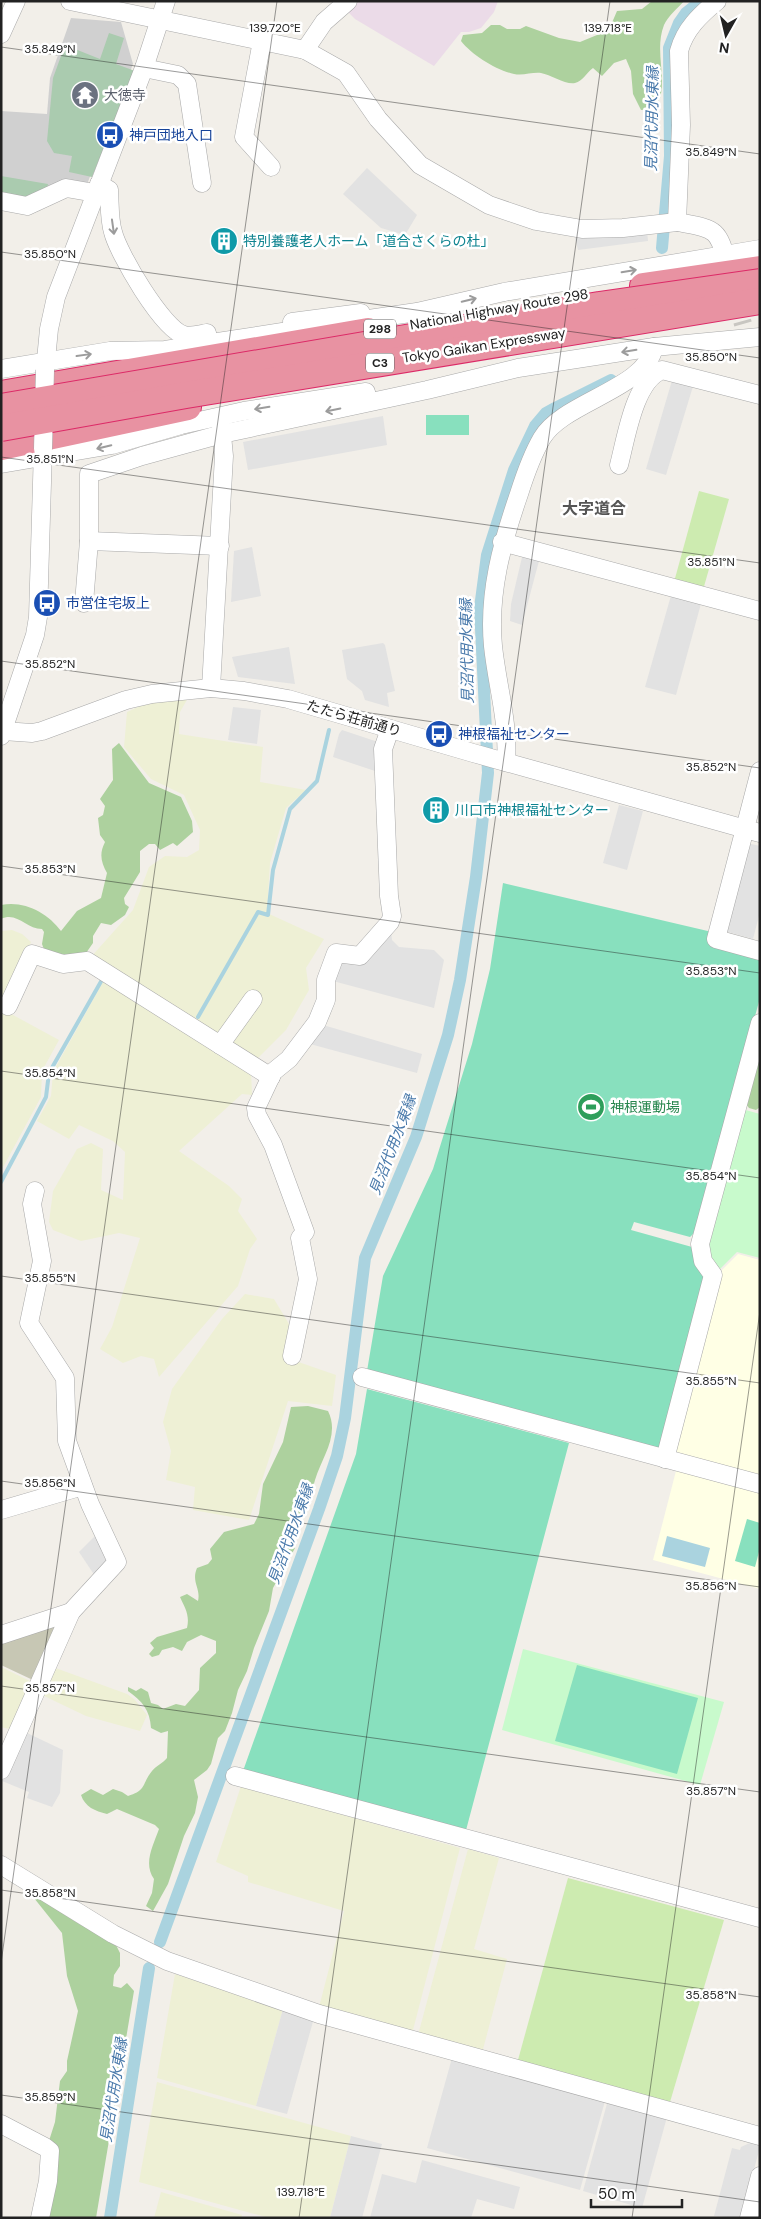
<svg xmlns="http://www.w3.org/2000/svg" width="761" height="2219" viewBox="0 0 761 2219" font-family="'DM Sans','Noto Sans JP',sans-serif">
<rect width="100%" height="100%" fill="#f2efe9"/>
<polygon fill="#ebdbe8" points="360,1 498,1 494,12 481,28 469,32 461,32 434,66 355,19 347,11"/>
<g fill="#ffffe5">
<polygon points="738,1254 760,1260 760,1479 671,1455 722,1270"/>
<polygon points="677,1467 760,1490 760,1589 653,1560"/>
</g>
<polygon fill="#d0d0d0" points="71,18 121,22 133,64 86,187 1,198 1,111 47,114 50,78"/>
<polygon fill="#c7c7b4" points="56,1622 59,1626 35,1681 1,1665 1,1641"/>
<g fill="#eef0d5">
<polygon points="188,698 180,712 179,734 263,747 260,782 306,790 286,808 270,863 267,913 324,939 306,968 309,990 286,1030 253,1063 90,958 133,910 149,867 165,856 187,857 199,850 200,830 184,795 151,779 124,747 127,712 149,702"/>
<polygon points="12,930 22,934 31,942 2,1009 59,1040 42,1071 41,1097 1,1171 1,931"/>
<polygon points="104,980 251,1071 252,1095 242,1094 179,1151 229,1186 242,1199 238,1211 257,1239 250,1249 238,1286 159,1377 154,1359 141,1356 123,1363 100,1349 112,1327 140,1238 119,1233 81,1241 53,1230 49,1222 53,1191 77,1149 91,1143 103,1149 101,1190 123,1200 125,1152 113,1141 79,1125 69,1139 37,1121 51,1096 53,1072"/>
<polygon points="245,1294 274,1299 292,1329 284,1357 336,1375 332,1406 288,1401 249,1520 193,1510 195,1487 166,1480 171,1451 163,1422 172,1389 222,1319"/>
<polygon points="50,1666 127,1694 135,1700 147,1715 140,1731 86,1716 42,1695"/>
<polygon points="1,1667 34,1683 14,1730 1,1727"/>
<polygon points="241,1786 460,1848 412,2034 319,2007 344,1911 248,1882 248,1876 216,1862"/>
<polygon points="468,1849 499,1858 474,1949 507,1959 482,2053 418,2035"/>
<polygon points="175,1974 283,2009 256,2106 157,2078"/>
<polygon points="157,2082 351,2136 330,2218 269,2218 139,2182"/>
<polygon points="161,2192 242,2215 241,2218 154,2218"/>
</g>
<g fill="#cdebb0">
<polygon points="699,491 729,499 703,590 674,582"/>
<polygon points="568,1878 724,1920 670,2102 518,2060"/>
</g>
<g fill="#add19e">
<path d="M652 1H684C678 8 668 16 664 25 655 48 665 72 661 94 660 103 649 110 641 110L633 94 631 71 626 59 614 63 602 76 593 68C586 73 583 81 575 83 566 85 551 75 541 73 532 72 523 76 514 74 496 70 472 55 461 41L463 35 482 33 491 25H500L507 29H520L526 26 559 38 580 42 597 35 610 33 611 25 617 11 642 9Z"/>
<path d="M119 743 149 783 181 797 192 821 193 832 177 846 173 843 160 850 155 844H149L140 851V872L124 898 125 904 129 907 125 915 111 925 101 923 93 936V943L84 956 66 959 45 952 42 944 44 932 42 929C26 929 17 911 1 919V905C24 900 48 913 61 931L77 911 101 898 107 873C101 862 99 854 105 842L100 835 98 818 103 815 105 806 100 799 113 780 112 749Z"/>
<polygon points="760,1042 760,1107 756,1110 749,1108 744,1101"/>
<path d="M308 1406 328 1411C340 1435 322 1457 315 1480 312 1490 310 1500 306 1510 299 1527 288 1526 295 1548L273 1588 269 1611 254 1648 247 1671 238 1690 232 1713 225 1731 218 1738 211 1764 207 1770 194 1780 198 1797 195 1813 184 1836 168 1884 153 1911 146 1906 152 1893 154 1879C143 1863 153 1846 159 1829L155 1825 117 1809 107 1814C95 1811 85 1807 81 1795L91 1789 103 1795 113 1789 122 1792 128 1796C147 1790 141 1785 152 1771 156 1766 163 1763 167 1758L168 1731 161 1733 151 1728C150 1710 142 1701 128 1691V1687L136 1691 141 1688 148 1692 151 1703 158 1705 163 1709 176 1704 185 1706 199 1690 200 1668 216 1653V1641L201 1635 187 1642 182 1651 173 1647 162 1650 159 1655 152 1657 149 1654 154 1648 150 1643 157 1637 187 1628C190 1615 185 1608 180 1597L187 1594 198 1601C201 1588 191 1582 197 1568L208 1564 212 1559 210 1549 224 1532 254 1524 259 1514 263 1484 283 1442 291 1407Z"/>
<polygon points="30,1893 81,1925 114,1941 120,1953 120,1966 114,1975 113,1986 121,1988 127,1983 134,1991 96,2218 43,2218 50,2190 57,2172 56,2152 48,2144 55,2122 60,2081 67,2071 67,2061 78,2011 67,1976 62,1933"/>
</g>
<g fill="#aacbaf">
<polygon points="109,33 124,38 116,64 135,71 92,177 69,172 72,156 54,153 47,141 53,78 65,45 100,59"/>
<polygon points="1,176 48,184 47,189 19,201 1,197"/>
</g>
<g fill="#c8facc">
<polygon points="742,1109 760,1114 760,1258 737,1252 719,1270 704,1251"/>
<polygon points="523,1649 724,1702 700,1785 502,1730"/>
</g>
<g fill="#88e0be">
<rect x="426" y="415" width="43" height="20"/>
<polygon points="503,883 712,932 760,957 760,998 696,1231 690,1237 634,1222 631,1230 692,1247 708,1282 666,1447 655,1451 367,1371 383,1276 433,1169 472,1044 490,969"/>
<polygon points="367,1389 569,1443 465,1834 243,1771 356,1454"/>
<polygon points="747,1519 760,1523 760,1548 755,1567 735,1561"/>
<polygon points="577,1665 698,1698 677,1774 555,1741"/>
</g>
<g fill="#e2e2e2">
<polygon points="367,168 417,215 405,235 381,228 343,194"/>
<polygon points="647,230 648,241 578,250 575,238"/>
<polygon points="673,377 694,383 666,475 646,469"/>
<polygon points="383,416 387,445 248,470 243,442"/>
<polygon points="252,547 261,596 231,602 234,551"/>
<polygon points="523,553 540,557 522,625 510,621 511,604"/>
<polygon points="672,592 702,600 676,695 645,687"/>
<polygon points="383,643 385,645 395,691 387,693 389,707 365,700 362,691 347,679 342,650"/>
<polygon points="289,647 295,684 238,677 232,657"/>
<polygon points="233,707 261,710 257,744 228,740"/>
<polygon points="342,730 381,743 378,772 333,757 339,734"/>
<polygon points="619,805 643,811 627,870 603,863"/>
<polygon points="747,843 760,846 760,912 753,939 724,931"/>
<polygon points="391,931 392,940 399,947 434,950 444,960 434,1008 333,981 342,960"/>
<polygon points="323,1025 422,1054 417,1073 310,1044"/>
<polygon points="98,1533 112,1562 97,1579 79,1552"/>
<polygon points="25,1732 63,1750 60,1793 52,1807 27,1798 29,1792 2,1781"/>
<polygon points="283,2009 314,2018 287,2114 256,2106"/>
<polygon points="452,2058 605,2101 580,2190 427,2148"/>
<polygon points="608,2100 667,2117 642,2208 583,2191"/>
<polygon points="351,2136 382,2144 362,2218 330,2218"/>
<polygon points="754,2141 760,2143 760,2147 741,2218 714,2216 732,2148 740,2150 741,2147"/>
<polygon points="422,2160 520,2187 514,2209 477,2199 471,2218 370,2218 382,2174 416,2183"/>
</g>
<polygon fill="#aad3df" points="667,1536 710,1548 705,1567 662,1556"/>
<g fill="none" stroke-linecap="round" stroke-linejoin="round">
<g stroke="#aad3df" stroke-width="4">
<polyline points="198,1017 258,912 268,915 273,870 290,809 317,781 329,730"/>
<polyline points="1,1182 46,1097 49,1073 103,978"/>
</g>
<g stroke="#aad3df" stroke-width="12">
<polyline points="662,248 670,156 669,48 679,23 686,13 701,1"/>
<polyline points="160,1942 319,1509 337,1456 345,1418 365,1258 416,1137 448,1035 460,980 476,877 488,773 480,608 487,555 514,470 535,426 546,413 555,408 611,380"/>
<polyline points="110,2218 149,1968"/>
</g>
<polyline stroke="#c8c6c1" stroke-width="18" stroke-dasharray="18 9" stroke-linecap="butt" points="735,295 743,324"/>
<g stroke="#a9a9a9" stroke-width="19">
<g id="minor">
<polyline points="70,1 305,50 346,73 378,119 420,165 489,205 536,221 582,229 623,228 677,222"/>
<path d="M717 1C700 15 685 29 679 51L681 125 677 222C714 229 719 227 727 265"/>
<polyline points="1,34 16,1"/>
<polyline points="262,41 244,137 271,167"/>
<polyline points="305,50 324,22 348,1"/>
<polyline points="144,68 178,75 187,84 202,183"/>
<path d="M99 184 109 190C110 204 109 219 113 232 118 253 163 330 184 335 190 337 201 334 207 333"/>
<polyline points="1,201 27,206 66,188 95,193"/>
<polyline points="292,322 361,313"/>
<polyline points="348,322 417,312 504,292 760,249"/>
<polyline points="1,369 110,351 165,350 308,328"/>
<polyline points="45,370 49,329 56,297 144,68 166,1"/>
<polyline points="1,464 112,445 181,425 244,411 366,392"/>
<path d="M619 465C626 439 634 381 662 370L760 395"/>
<polyline points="89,541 220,546"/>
<polyline points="502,542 760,611"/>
<polyline points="84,603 89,541 89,474 142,456 222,434 427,390 518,368 654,347 760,337"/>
<polyline points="211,688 224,456 221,425"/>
<polyline points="3,731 32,733 42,731 126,700 152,694 211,688 244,691 288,699 473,753 760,833"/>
<polyline points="1,736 35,635 38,617 43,449"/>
<path d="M506 762C509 723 497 685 493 646 488 593 502 543 519 494 525 475 532 455 542 438 563 402 646 389 654 347"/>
<polyline points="760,771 716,939 760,951"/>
<polyline points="8,1006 32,954 63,964 87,961 271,1077"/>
<polyline points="220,1045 253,999"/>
<polyline points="292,1356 308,1279 300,1238 305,1232 273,1145 257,1115 256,1108 273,1072 289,1059 317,1022 326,1000 326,980 336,953 360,956 390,922 392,916 389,896 383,749 390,729"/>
<polyline points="362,1377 760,1484"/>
<polyline points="665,1459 713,1275 703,1261 700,1244 760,1023"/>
<polyline points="1,1510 83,1486"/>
<polyline points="1,1635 71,1612"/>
<polyline points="1,1770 71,1612 117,1562 90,1504 67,1441 65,1378 29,1323 42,1261 32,1204 35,1191"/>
<polyline points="235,1776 760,1918"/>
<polyline points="1,1865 113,1934 167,1961 319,2014 760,2136"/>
<polyline points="1,2124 45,2147 50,2151 48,2181 40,2218"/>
<polyline points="749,2218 760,2176"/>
</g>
</g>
<g stroke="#dc2a67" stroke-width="28">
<g id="highway">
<polyline points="643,286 760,269"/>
<polyline points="1,394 368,331"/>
<polyline points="1,447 188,407"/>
</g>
</g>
<use href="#minor" stroke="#fff" stroke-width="18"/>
<use href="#highway" stroke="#e892a2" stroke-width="26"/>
<g stroke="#a9a9a9" stroke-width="19" stroke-linecap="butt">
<polyline id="minor-bridge" points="43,449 45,370"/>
</g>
<g stroke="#dc2a67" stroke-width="28" stroke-linecap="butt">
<g id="highway-bridge">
<polyline points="1,407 599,305 760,282"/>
<polyline points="1,428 186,395 760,301"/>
</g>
</g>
<use href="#minor-bridge" stroke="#fff" stroke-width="18"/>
<use href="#highway-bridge" stroke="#e892a2" stroke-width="26"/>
</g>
<defs><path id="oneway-shaft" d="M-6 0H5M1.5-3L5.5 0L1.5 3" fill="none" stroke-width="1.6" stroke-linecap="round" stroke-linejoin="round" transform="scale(1.25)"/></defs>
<g stroke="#9c9c9c">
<use href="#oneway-shaft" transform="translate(113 227) rotate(82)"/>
<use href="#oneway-shaft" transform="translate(629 271) rotate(-9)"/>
<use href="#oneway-shaft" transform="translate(469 300) rotate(-13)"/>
<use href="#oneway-shaft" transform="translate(629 351) rotate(171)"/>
<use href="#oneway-shaft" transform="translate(84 355) rotate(-8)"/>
<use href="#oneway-shaft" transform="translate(262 408) rotate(171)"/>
<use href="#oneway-shaft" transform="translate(333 410) rotate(168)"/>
<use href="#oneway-shaft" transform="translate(104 447) rotate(167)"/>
</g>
<path fill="none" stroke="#222" stroke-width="1" stroke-opacity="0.45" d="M1 47 760 154M1 252 760 358M1 457 760 563M1 661 760 768M1 866 760 973M1 1071 760 1178M1 1276 760 1383M1 1481 760 1587M1 1686 760 1792M1 1890 760 1997M1 1963 277 1M1 2095 760 2202M299 2218 610 1M632 2218 760 1311"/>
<defs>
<g id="temple-disc" transform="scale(1.4375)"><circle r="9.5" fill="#6b7280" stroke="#fff"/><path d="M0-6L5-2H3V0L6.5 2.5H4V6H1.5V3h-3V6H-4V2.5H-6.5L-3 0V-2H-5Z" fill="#fff"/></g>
<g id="bus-disc" transform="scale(1.4375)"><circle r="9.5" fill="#1a4fb4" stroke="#fff"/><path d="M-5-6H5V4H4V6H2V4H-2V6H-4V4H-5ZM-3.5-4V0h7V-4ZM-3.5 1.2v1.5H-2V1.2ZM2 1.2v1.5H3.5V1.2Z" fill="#fff"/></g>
<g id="building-disc" transform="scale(1.4375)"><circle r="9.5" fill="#0f9aa8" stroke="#fff"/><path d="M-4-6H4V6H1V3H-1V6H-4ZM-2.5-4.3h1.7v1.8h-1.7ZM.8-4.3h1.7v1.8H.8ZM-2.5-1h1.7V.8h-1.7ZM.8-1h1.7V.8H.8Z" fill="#fff"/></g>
<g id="stadium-disc" transform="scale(1.4375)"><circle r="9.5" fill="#2e9e5b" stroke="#fff"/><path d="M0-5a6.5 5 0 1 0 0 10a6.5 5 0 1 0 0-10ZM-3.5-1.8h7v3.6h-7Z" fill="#fff"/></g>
</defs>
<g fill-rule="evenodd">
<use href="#temple-disc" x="85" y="95"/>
<use href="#bus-disc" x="110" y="135"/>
<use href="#building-disc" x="224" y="241"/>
<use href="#bus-disc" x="47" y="603"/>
<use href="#bus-disc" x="439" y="734"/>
<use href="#building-disc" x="436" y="810"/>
<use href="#stadium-disc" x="591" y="1107"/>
</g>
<g text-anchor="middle" stroke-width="5" stroke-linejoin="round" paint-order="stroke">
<g fill="#fff" stroke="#646464" stroke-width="1">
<rect x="364" y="319.5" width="32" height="19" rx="4"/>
<rect x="366" y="353.5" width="28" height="19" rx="4"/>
</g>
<g font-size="12" font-weight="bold" fill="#222">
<text x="380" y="333">298</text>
<text x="380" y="367">C3</text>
</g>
<g font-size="14" fill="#5b616d" stroke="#fff" text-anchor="start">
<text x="104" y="100">大徳寺</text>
</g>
<g font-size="14" fill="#164399" stroke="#fff" text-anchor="start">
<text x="129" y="140">神戸団地入口</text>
<text x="66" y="608">市営住宅坂上</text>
<text x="458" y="739">神根福祉センター</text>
</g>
<g font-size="14" fill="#0d838f" stroke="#fff" text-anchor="start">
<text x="243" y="246">特別養護老人ホーム「道合さくらの杜」</text>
<text x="455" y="815">川口市神根福祉センター</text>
</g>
<g font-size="14" fill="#222" stroke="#fff">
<text transform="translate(499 309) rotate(-10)" y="5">National Highway Route 298</text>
<text transform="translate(484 345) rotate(-9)" y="5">Tokyo Gaikan Expressway</text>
<text transform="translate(354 718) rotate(16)" y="5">たたら荘前通り</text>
</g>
<g font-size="14" fill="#27864d" stroke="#fff" text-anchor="start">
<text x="610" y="1112">神根運動場</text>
</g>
<g font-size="15" font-style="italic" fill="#4a7aab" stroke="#fff">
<text transform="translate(652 119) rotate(-89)" y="5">見沼代用水東縁</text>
<text transform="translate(467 651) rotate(-91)" y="5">見沼代用水東縁</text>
<text transform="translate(393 1145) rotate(-69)" y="5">見沼代用水東縁</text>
<text transform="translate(291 1534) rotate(-70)" y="5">見沼代用水東縁</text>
<text transform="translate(114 2090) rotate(-81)" y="5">見沼代用水東縁</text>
</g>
<g font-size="16" font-weight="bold" fill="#555" stroke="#fff">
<text x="594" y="514">大字道合</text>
</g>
</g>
<g font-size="12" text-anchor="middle" fill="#222" stroke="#fff" stroke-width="5" stroke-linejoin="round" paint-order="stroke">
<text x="275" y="32">139.720°E</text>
<text x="608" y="32">139.718°E</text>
<text x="50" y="53">35.849°N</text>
<text x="711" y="156">35.849°N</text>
<text x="50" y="258">35.850°N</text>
<text x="711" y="361">35.850°N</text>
<text x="50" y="463">35.851°N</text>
<text x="711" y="566">35.851°N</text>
<text x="50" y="668">35.852°N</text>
<text x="711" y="771">35.852°N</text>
<text x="50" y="873">35.853°N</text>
<text x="711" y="975">35.853°N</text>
<text x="50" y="1077">35.854°N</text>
<text x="711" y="1180">35.854°N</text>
<text x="50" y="1282">35.855°N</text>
<text x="711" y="1385">35.855°N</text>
<text x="50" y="1487">35.856°N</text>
<text x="711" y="1590">35.856°N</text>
<text x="50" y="1692">35.857°N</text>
<text x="711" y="1795">35.857°N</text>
<text x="50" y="1897">35.858°N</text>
<text x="711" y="1999">35.858°N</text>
<text x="50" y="2101">35.859°N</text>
<text x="301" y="2196">139.718°E</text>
</g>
<rect width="761" height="2219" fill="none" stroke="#222222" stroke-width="5"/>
<g transform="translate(726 35) rotate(188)" stroke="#ffffff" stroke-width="4" paint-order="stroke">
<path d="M0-4L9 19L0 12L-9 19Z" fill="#222222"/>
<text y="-8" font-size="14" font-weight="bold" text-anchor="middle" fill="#222222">N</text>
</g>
<path d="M591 2199v8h91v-8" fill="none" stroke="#222222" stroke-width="2.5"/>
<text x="598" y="2199" font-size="15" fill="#222222" stroke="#ffffff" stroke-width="4" paint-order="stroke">50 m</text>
</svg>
